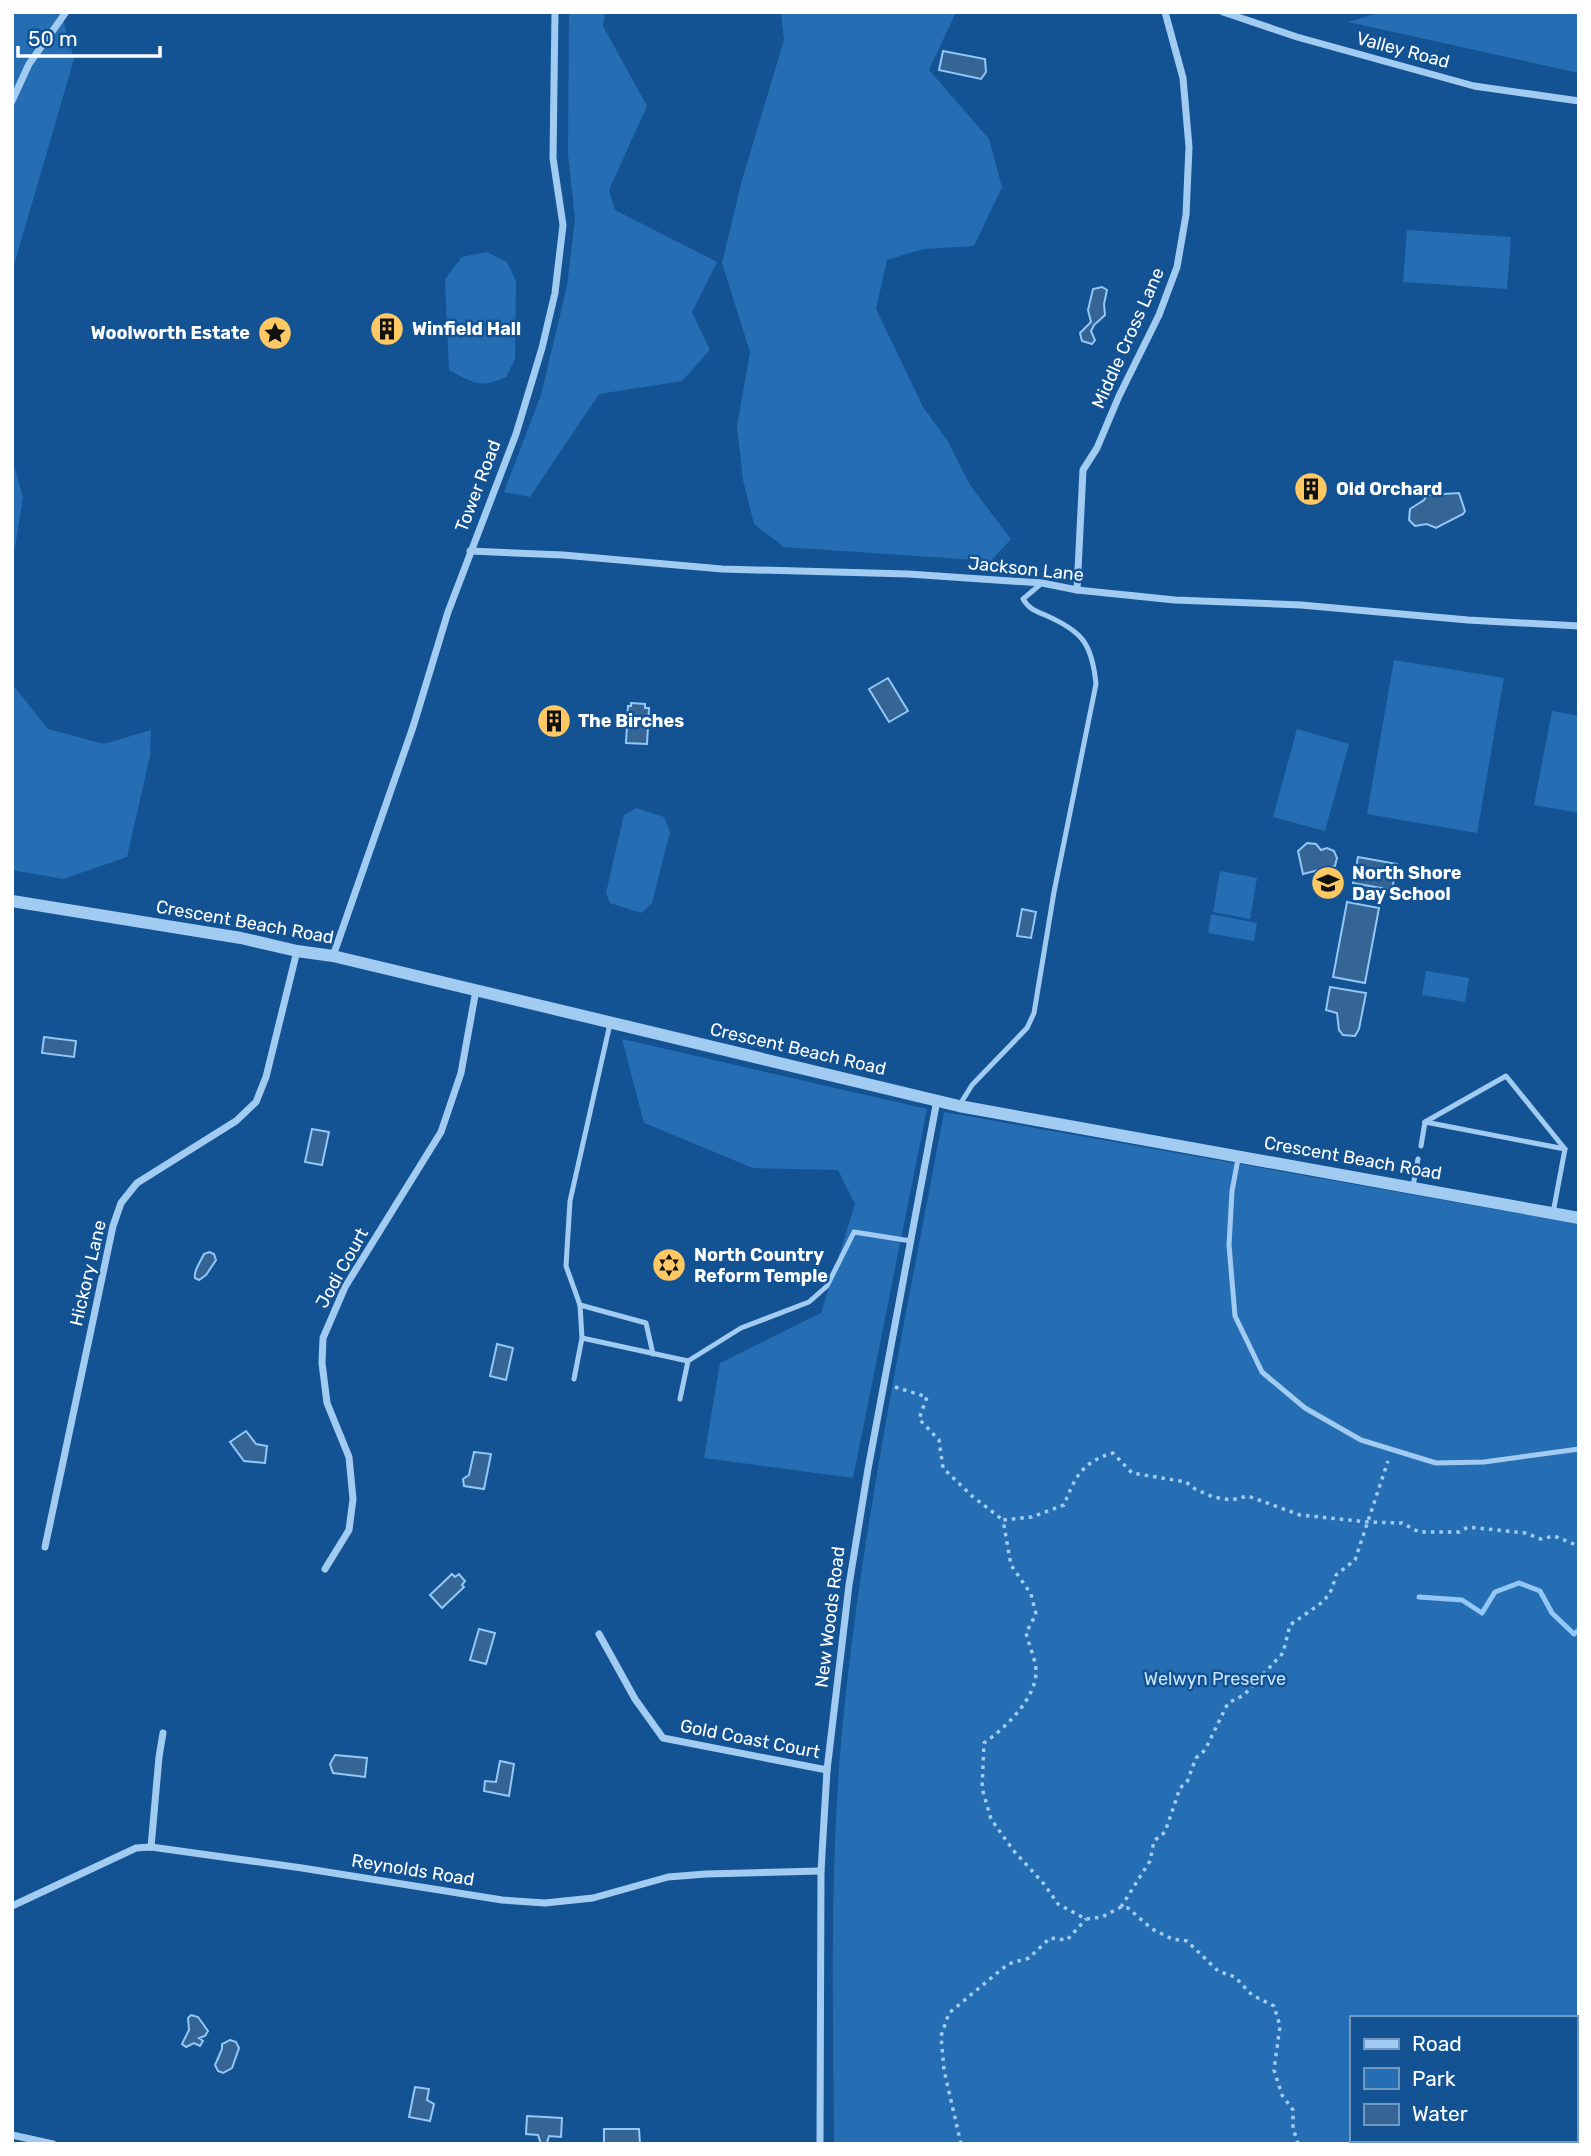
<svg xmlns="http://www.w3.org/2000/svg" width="1591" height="2156" viewBox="0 0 1591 2156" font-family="Rubik,sans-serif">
<rect width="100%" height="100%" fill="#135394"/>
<g fill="#256eb3" fill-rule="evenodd">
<polygon points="12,12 61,12 74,59 12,272"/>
<polygon points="569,12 605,12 603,26 647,106 609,190 615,210 717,262 692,312 710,350 682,381 599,394 530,497 504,492 541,395 567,286 575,219 568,154"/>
<polygon points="781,12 956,12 929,70 989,139 1002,187 974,246 923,249 887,260 876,309 923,407 947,440 970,485 1011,539 991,561 784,547 754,524 743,480 737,426 750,352 722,263 742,180 784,40"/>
<polygon points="1382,12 1579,12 1579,73 1348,22"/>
<polygon points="1407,230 1511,237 1507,289 1403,282"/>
<path d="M487 252 507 262 516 281 515 359 506 377C480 389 474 383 449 370L445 279 462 257Z"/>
<polygon points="12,458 23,497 12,566"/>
<polygon points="1394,660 1504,678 1477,833 1367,814"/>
<polygon points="12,684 48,729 104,744 151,730 150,756 127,857 63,879 12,870"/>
<polygon points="1552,711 1579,716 1579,813 1534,805"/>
<polygon points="1297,729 1349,744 1325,831 1273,817"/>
<polygon points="636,808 664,817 670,832 652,903 641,913 610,903 606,893 624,815"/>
<polygon points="1220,871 1257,878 1250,919 1213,912"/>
<polygon points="1211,914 1257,923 1254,941 1208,933"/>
<polygon points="1426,971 1469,978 1465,1002 1422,995"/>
<polygon points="622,1039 927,1109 853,1478 704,1458 720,1363 821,1313 855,1204 838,1170 753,1168 644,1123"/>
<path d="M944 1112 1579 1224V2144H834C833 1996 829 1848 845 1701 866 1503 908 1307 944 1112ZM1351 2018H1575V2140H1351Z"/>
</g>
<g fill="#356594" stroke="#93c7f6" stroke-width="2">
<polygon points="943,51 985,59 986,72 981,79 939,70"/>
<polygon points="1102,287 1107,290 1104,304 1105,315 1094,325 1091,331 1095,340 1092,344 1082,341 1080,333 1091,322 1088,310 1093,289"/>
<polygon points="1459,493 1465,511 1463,514 1436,528 1427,524 1415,526 1409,520 1410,509 1424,500 1427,495"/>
<polygon points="888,678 908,711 889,722 869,689"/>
<polygon points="631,703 645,704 645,708 649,708 647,744 626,743 628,706 631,706"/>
<polygon points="1307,843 1316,844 1321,850 1327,848 1334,851 1337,858 1335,866 1303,874 1298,851"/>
<polygon points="1358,857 1397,864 1392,890 1353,883"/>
<polygon points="1347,902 1379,908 1365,983 1333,977"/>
<polygon points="1022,909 1036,912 1031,938 1017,936"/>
<polygon points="1330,987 1366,993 1359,1029 1355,1036 1343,1035 1339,1030 1337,1013 1326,1010"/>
<polygon points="44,1037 76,1041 74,1057 42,1053"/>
<polygon points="312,1129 329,1132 322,1165 305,1162"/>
<path d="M209 1252 214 1254 216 1260 206 1275 199 1280 195 1278C193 1271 201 1261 204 1254Z"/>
<polygon points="497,1344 513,1348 506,1380 490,1376"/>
<polygon points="246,1431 256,1444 267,1446 265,1463 244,1461 230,1442"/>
<polygon points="474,1452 491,1454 484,1489 464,1486 463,1479 469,1475"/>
<polygon points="452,1574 455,1577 459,1574 465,1581 462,1585 464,1587 442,1608 430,1595"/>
<polygon points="479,1629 495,1633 486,1664 470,1660"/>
<polygon points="335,1755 367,1758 365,1777 333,1773 330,1764"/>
<polygon points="500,1761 514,1764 509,1796 484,1791 485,1781 496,1782"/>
<polygon points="191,2015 198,2017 208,2031 205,2036 199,2038 203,2041 200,2046 194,2043 186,2047 182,2044 189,2030 188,2018"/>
<polygon points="230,2040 236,2042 239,2048 232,2068 223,2073 218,2071 215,2065 222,2049 222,2044"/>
<polygon points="415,2087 429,2089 427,2100 434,2104 430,2121 409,2117"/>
<polygon points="527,2116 562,2118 561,2137 549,2136 547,2143 541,2144 538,2135 526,2134"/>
<polygon points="604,2129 639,2129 640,2144 604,2144"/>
</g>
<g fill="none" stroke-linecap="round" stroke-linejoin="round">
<polyline stroke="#93c7f6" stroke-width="5" points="1419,1597 1462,1600 1482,1613 1495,1592 1519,1583 1540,1591 1552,1613 1574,1634 1579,1630"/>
<g stroke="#a2cbf2" stroke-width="3.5" stroke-dasharray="3.5 5" stroke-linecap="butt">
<polyline points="895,1387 927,1397 919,1419 939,1440 943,1468 972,1496 1003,1520"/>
<polyline points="1121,1907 1150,1861 1154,1841 1165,1832 1180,1788 1187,1782 1196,1758 1205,1750 1228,1703 1244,1695 1283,1653 1290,1625 1324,1601 1332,1589 1336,1575 1355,1560 1388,1461"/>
<polyline points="961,2144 944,2070 941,2036 949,2013 1008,1964 1029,1958 1050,1938 1067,1940 1086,1919"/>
<path d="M1298 2144 1293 2128V2110L1282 2095 1274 2070 1280 2026 1274 2006 1252 1995 1235 1977 1218 1971 1187 1941 1172 1939 1152 1929 1128 1908 1121 1907 1102 1917 1086 1919 1058 1904 1044 1884 1013 1850 991 1819 982 1788 984 1743C1004 1729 1036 1699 1036 1672 1036 1660 1029 1645 1026 1633L1036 1614 1031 1594 1011 1565 1003 1520 1032 1517 1064 1505C1075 1477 1082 1462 1113 1453L1132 1473 1186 1482 1195 1489 1213 1497 1231 1500 1248 1496 1300 1515 1368 1522 1402 1523 1419 1532H1459L1468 1527 1525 1533 1541 1539 1554 1536 1579 1546"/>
</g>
<g stroke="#a2cbf2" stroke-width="5">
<polyline points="610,1024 570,1201 566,1266 580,1305 582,1338 688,1361 741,1328 809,1302 827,1286 854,1232 911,1241"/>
<path d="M959 1106 972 1085 1027 1028 1034 1013 1054 892 1096 684C1092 643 1082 631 1045 615 1035 611 1029 609 1023 599L1042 583"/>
<polyline points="1425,1122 1506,1076 1565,1149 1553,1213"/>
<polyline points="1425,1122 1565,1149"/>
<polyline points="1421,1146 1425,1122"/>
<polyline points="1238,1159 1232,1191 1229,1245 1235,1316 1262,1372 1305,1408 1361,1440 1436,1463 1484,1462 1579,1449"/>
<polyline points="1413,1186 1418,1159"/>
<polyline points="580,1305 646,1323 653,1354"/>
<polyline points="574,1379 582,1338"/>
<polyline points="680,1399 688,1361"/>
</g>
<g stroke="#a2cbf2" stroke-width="7">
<polyline points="1223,12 1297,37 1474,86 1579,101"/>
<polyline points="12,101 29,64 66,12"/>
<polyline points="470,551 563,555 722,569 908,574 1042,583 1077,590 1175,600 1301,605 1468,620 1579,626"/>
<polyline points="1077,590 1083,470 1097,448 1119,396 1159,315 1177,267 1186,215 1189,147 1183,78 1165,12"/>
<polyline points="333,956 413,727 448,612 516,434 542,348 555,293 563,225 553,158 555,12"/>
<polyline points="45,1547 113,1226 121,1203 137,1183 236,1121 256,1102 266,1077 297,951"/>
<polyline points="325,1569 349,1530 353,1499 349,1457 327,1403 322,1363 323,1338 345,1287 441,1132 461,1073 476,990"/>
<polyline points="599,1634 635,1699 663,1738 827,1770"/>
<polyline points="151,1847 159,1757 163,1733"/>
<polyline points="12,1906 136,1848 151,1847 302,1868 502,1900 545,1903 593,1898 668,1877 706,1874 821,1871"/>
<polyline points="12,2135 53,2144"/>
<polyline points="820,2144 821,1871 827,1770 849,1585 868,1469 937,1100"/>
</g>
<polyline stroke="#a2cbf2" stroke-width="12" points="12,901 241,938 297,951 333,956 959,1106 1579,1218"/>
</g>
<defs>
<g id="building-disc" transform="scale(1.75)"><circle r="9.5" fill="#ffc863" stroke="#135394"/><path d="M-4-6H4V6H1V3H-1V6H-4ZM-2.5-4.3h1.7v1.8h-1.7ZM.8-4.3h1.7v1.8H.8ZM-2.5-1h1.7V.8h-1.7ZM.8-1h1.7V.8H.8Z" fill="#111"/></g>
<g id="sight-disc" transform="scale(1.75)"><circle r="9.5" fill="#ffc863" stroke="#135394"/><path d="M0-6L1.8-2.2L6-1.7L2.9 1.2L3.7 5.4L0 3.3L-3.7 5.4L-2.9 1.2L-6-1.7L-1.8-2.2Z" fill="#111"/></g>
<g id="school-disc" transform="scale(1.75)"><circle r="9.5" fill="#ffc863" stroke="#135394"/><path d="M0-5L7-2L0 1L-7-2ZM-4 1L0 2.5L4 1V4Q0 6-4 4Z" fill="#111"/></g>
<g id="synagogue-disc" transform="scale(1.75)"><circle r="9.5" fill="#ffc863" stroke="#135394"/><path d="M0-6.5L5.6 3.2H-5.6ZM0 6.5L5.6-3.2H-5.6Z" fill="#111"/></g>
</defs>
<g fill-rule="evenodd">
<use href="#building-disc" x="387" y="329"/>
<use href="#sight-disc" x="275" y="333"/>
<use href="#building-disc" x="1311" y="489"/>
<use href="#building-disc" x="554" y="721"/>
<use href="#school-disc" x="1328" y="883"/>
<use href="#synagogue-disc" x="669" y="1265"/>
</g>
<g text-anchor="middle" stroke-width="5" stroke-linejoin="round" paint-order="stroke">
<g font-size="18" fill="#fff" stroke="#135394">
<text transform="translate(1403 50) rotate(15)" y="6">Valley Road</text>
<text transform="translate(1128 338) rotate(-66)" y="6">Middle Cross Lane</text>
<text transform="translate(478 486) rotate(-69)" y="6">Tower Road</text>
<text transform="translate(1026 569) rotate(6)" y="6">Jackson Lane</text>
<text transform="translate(245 922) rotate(10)" y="6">Crescent Beach Road</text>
<text transform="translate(798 1049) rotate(13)" y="6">Crescent Beach Road</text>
<text transform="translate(1353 1158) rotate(10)" y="6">Crescent Beach Road</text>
<text transform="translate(342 1268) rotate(-61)" y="6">Jodi Court</text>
<text transform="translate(88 1273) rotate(-77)" y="6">Hickory Lane</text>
<text transform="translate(830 1617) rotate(-83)" y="6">New Woods Road</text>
<text transform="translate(750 1739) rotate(11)" y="6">Gold Coast Court</text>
<text transform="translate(413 1870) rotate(9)" y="6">Reynolds Road</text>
</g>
<g font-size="18" font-weight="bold" fill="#fff" stroke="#135394" text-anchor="start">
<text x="412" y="335">Winfield Hall</text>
<text x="250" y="339" text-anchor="end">Woolworth Estate</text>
<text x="1336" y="495">Old Orchard</text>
<text x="578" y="727">The Birches</text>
<text x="1352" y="879">North Shore<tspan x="1352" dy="21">Day School</tspan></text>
<text x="694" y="1261">North Country<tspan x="694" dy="21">Reform Temple</tspan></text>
</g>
<g font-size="18" fill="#c9e4fd" stroke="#135394">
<text x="1215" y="1685">Welwyn Preserve</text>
</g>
</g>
<rect width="1591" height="2156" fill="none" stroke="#ffffff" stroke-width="28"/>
<rect x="1350" y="2016" width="228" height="126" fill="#135394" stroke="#7198bf" stroke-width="2"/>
<rect x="1364" y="2039" width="35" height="10" fill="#a2cbf2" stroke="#7198bf" stroke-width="2"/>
<text x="1412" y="2051" font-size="21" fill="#ffffff">Road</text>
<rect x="1364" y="2068" width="35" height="21" fill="#256eb3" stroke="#7198bf" stroke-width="2"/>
<text x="1412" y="2086" font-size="21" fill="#ffffff">Park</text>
<rect x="1364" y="2104" width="35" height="21" fill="#356594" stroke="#7198bf" stroke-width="2"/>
<text x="1412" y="2121" font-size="21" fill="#ffffff">Water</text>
<path d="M18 46v10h142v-10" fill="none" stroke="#ffffff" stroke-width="3.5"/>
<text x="28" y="46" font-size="21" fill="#ffffff" stroke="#135394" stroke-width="5" paint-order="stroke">50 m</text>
</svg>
